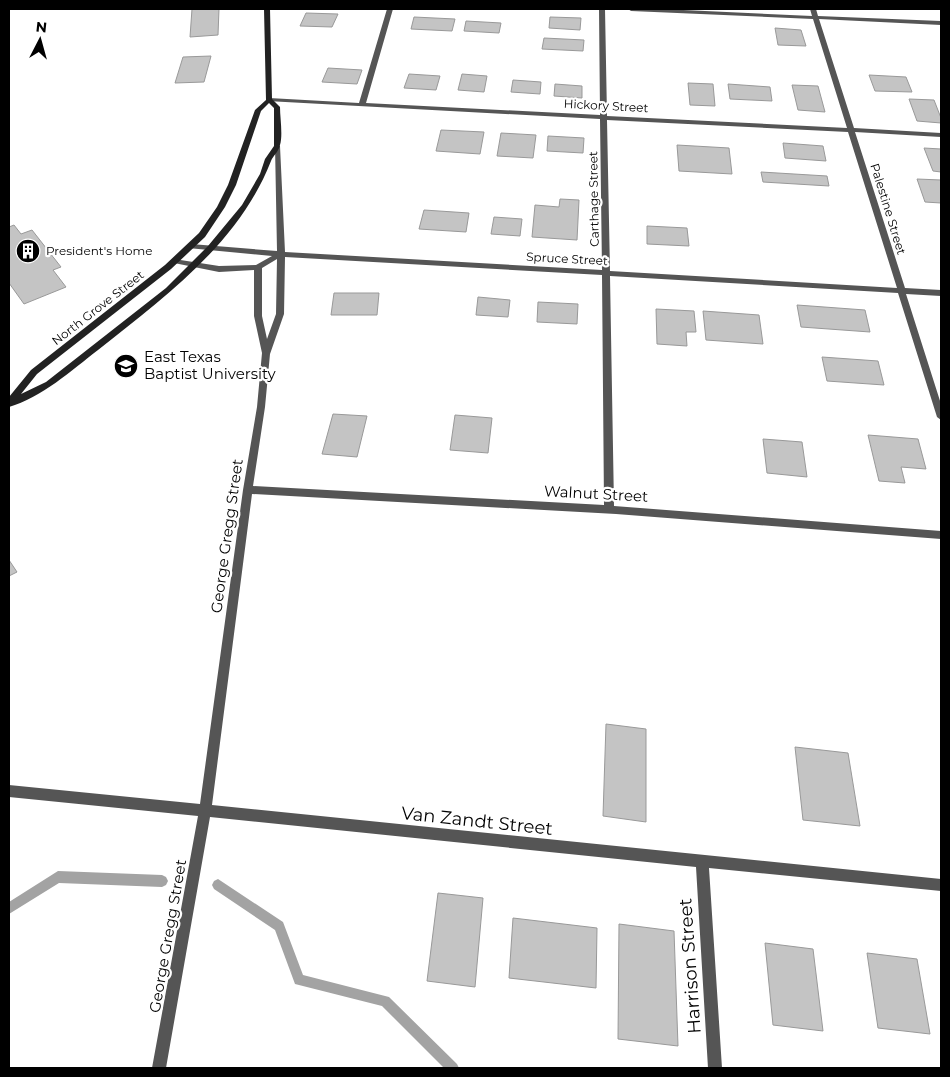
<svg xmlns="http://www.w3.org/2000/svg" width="950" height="1077" viewBox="0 0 950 1077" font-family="Montserrat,sans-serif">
<rect width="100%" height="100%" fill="#fff"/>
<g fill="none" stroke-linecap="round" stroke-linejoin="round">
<g fill="#a3a3a3" fill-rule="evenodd">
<polygon points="58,871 162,875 166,877 168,881 166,885 162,887 59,883 9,914 9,902"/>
<polygon points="218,879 283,922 303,975 389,997 457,1064 459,1068 444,1068 382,1006 295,984 275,930 214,889 212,885 214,881"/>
</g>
</g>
<g fill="#c4c4c4" stroke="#999">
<polygon points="192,9 219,9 218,35 190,37"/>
<polygon points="306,13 338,14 332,27 300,26"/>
<polygon points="414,17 455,19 452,31 411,29"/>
<polygon points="550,17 581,18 580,30 549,28"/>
<polygon points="466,21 501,23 499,33 464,31"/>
<polygon points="775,28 801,30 806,46 778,45"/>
<polygon points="544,38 584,40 583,51 542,49"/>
<polygon points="211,56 204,82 175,83 183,57"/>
<polygon points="328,68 362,70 357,84 322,82"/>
<polygon points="409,74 440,76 436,90 404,88"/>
<polygon points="462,74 487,76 484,92 458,90"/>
<polygon points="869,75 906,77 912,92 875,91"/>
<polygon points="513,80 541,82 540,94 511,92"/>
<polygon points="688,83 713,84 715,106 690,105"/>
<polygon points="555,84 582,86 582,98 554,96"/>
<polygon points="728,84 770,87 772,101 730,99"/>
<polygon points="792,85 818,86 825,112 798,110"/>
<polygon points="909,99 934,100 941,118 941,123 917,121"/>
<polygon points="441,130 484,132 480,154 436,151"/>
<polygon points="501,133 536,135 533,158 497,156"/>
<polygon points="548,136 584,138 583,153 547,151"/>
<polygon points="783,143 823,146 826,161 785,158"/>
<polygon points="677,145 729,148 732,174 679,171"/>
<polygon points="924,148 941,149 941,172 933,171"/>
<polygon points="761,172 827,176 829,186 763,182"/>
<polygon points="917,179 941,180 941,203 925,202"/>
<polygon points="560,199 579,200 577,240 532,237 535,205 559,207"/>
<polygon points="424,210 469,213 466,232 419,229"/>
<polygon points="494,217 522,219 520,236 491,234"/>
<polygon points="14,225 21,234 32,230 61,267 53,270 66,287 24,304 9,283 9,227"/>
<polygon points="647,226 687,228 689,246 647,244"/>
<polygon points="334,293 379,293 377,315 331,315"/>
<polygon points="478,297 510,300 508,317 476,315"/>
<polygon points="538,302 578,304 577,324 537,322"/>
<polygon points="797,305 865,310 870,332 801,327"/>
<polygon points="656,309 694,311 696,332 686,332 687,346 657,344"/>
<polygon points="703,311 759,315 763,344 706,340"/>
<polygon points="822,357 878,361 884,385 827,381"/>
<polygon points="333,414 367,416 357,457 322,454"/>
<polygon points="455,415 492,418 488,453 450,450"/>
<polygon points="868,435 918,439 926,469 901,467 905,483 879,481"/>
<polygon points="763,439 802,442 807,477 767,473"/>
<polygon points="9,560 17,572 9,576"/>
<polygon points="606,724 646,729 646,822 603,816"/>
<polygon points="795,747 848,753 860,826 803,820"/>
<polygon points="438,893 483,898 475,987 427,981"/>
<polygon points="513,918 597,928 596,988 509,978"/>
<polygon points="619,924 674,931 678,1046 618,1039"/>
<polygon points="765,943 813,949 823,1031 773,1025"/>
<polygon points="867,953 917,959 930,1034 878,1028"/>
</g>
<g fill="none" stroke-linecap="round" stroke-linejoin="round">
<path fill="#555" fill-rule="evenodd" d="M387 9H393L366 103 600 115 599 9H605L607 116 847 128 813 19 631 11 628 9H662L812 16 810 9H816L818 16 941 21V25L819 19 854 128 941 133V137L855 132 905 288 941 290V296L906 294 941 404V420L937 417 898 293 610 276 614 506 941 531V539L616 514 252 494 212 805 941 879V891L709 868 722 1068H708L696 867 210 817 166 1068H152L198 816 9 797V785L200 804 243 490 257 407 262 353 254 316V270L219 272 174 263 170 261 174 259 219 266 256 265 272 256 188 248 187 246 191 244 277 251 275 145 280 146 285 252 602 270 600 119 267 101 266 100 269 98 359 103ZM607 120 848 132 897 288 610 271ZM285 257 602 275 604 505 253 486 265 407 270 354 284 314ZM277 259 276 314 267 339 262 316V268Z"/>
<path fill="#222" fill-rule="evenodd" d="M264 9H270L272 99 280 107C280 118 283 135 280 145 279 151 273 156 271 161 239 243 165 297 98 350 72 370 41 398 9 407V397L31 370 165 265 199 233 217 207 228 185 255 110 266 100ZM269 103 274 108V146L265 159 260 174 242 205 208 246 166 288 46 382 21 394 37 374 171 269 205 237 225 207 236 185 261 111Z"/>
</g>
<defs>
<g id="building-disc" transform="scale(1.25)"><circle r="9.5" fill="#000" stroke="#fff"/><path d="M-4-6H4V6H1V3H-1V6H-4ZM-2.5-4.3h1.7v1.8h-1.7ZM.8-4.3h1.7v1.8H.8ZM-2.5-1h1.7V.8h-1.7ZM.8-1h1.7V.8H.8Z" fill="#fff"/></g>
<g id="university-disc" transform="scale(1.25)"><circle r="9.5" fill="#000" stroke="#fff"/><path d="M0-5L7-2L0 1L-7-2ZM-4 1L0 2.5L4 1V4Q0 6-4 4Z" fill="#fff"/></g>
</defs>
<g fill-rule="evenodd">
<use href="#building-disc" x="28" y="251"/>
<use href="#university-disc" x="126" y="366"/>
</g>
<g text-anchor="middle" stroke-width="4.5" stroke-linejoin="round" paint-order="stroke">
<g font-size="12" fill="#000" stroke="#fff">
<text transform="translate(606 106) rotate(3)" y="4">Hickory Street</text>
<text transform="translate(594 199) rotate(-91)" y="4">Carthage Street</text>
<text transform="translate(888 209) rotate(73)" y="4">Palestine Street</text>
<text transform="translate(567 259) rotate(3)" y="4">Spruce Street</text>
<text transform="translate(98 308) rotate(-38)" y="4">North Grove Street</text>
</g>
<g font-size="12" fill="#000" stroke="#fff" text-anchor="start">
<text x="46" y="255">President's Home</text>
</g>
<g font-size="15" fill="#000" stroke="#fff" text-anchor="start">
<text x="144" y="362">East Texas<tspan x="144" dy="17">Baptist University</tspan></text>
</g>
<g font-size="15" fill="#000" stroke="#fff">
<text transform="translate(596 494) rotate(3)" y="5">Walnut Street</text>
<text transform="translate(227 536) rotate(-82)" y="5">George Gregg Street</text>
<text transform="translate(168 936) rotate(-80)" y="5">George Gregg Street</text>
</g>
<g font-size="18" fill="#000" stroke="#fff">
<text transform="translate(477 821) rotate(6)" y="6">Van Zandt Street</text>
<text transform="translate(690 966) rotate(-94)" y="6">Harrison Street</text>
</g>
</g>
<rect width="950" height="1077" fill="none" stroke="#000000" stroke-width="20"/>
<g transform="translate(40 40) rotate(6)" stroke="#ffffff" stroke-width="4" paint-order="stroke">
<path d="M0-4L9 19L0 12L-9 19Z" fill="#000000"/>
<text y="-8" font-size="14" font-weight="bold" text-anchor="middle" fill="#000000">N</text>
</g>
</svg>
